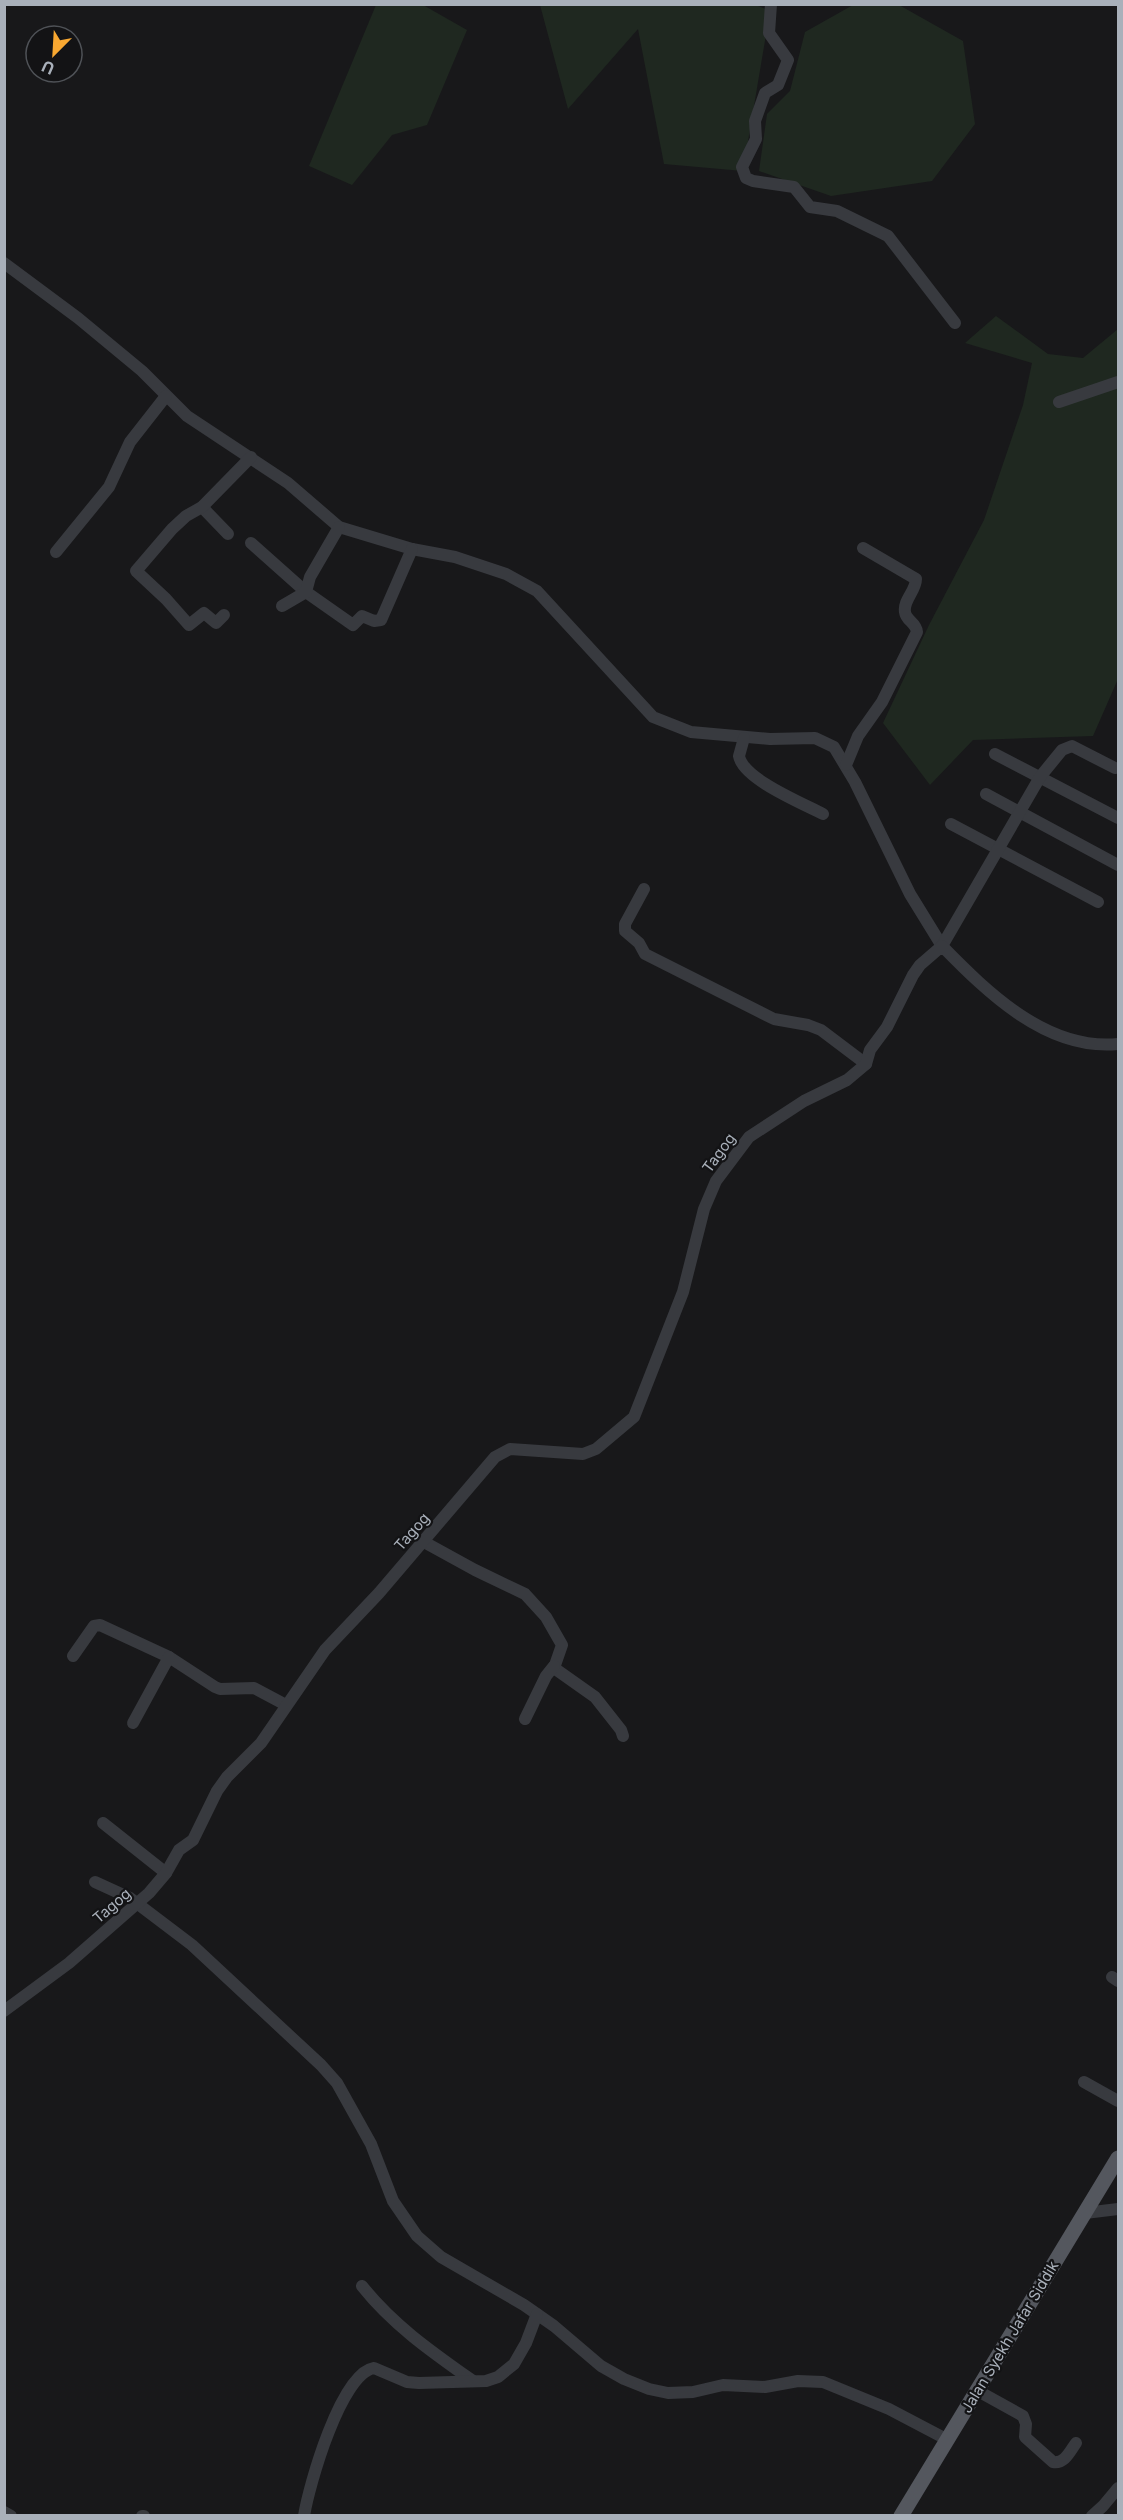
<svg xmlns="http://www.w3.org/2000/svg" width="1123" height="2520" viewBox="0 0 1123 2520" font-family="Inter,sans-serif">
<rect width="100%" height="100%" fill="#18181a"/>
<g fill="#1f2820">
<polygon points="754,4 770,11 743,171 664,164 638,29 568,109 540,5"/>
<polygon points="376,5 423,5 467,30 427,125 392,135 352,185 309,166"/>
<polygon points="853,5 899,5 963,41 975,124 932,181 831,196 759,171 767,114 790,91 805,32"/>
<polygon points="996,316 1048,354 1083,358 1118,329 1118,679 1093,736 973,740 930,785 883,723 929,625 984,520 1023,405 1032,363 965,343"/>
</g>
<g fill="none" stroke-linecap="round" stroke-linejoin="round">
<g stroke="#383a3f" stroke-width="12">
<polyline points="771,4 769,33 788,60 778,85 765,93 755,121 756,139 742,167 746,178 753,181 794,187 810,207 837,211 888,236 955,323"/>
<polyline points="4,263 78,318 142,371 187,416 288,483 339,527 412,549 455,557 506,574 537,591 653,717 691,732 770,739 815,738 834,747 855,782 910,894 942,946"/>
<polyline points="1059,402 1118,382"/>
<polyline points="202,507 228,534"/>
<polyline points="251,543 306,592 353,625 362,616 374,621 381,620 412,549"/>
<polyline points="56,552 109,487 130,442 166,396"/>
<polyline points="282,606 306,592 310,577 339,527"/>
<polyline points="224,615 216,623 204,613 189,625 166,599 136,571 172,529 186,516 202,507 251,457"/>
<path d="M744 738 739 756C743 779 802 803 823 814"/>
<polyline points="995,754 1118,818"/>
<path d="M846 765 858 736 882 702 917 632C916 622 906 621 905 612 903 600 916 591 916 579L863 548"/>
<polyline points="986,794 1118,865"/>
<polyline points="951,824 1098,902"/>
<polyline points="644,889 625,924 625,931 639,943 645,954 774,1019 808,1025 821,1030 866,1064"/>
<polyline points="942,946 1040,777 1062,750 1072,746 1115,768"/>
<polyline points="424,1542 475,1570 525,1594 546,1617 562,1645 554,1668 595,1697 621,1730 623,1736"/>
<polyline points="73,1656 94,1626 100,1625 169,1657 215,1687 220,1689 254,1688 286,1705"/>
<polyline points="525,1719 546,1676 554,1666"/>
<polyline points="133,1723 169,1657"/>
<polyline points="103,1823 166,1873"/>
<polyline points="95,1882 130,1898 192,1945 321,2065 337,2083 371,2144 393,2201 417,2236 441,2257 524,2305 554,2326 601,2366 624,2379 649,2389 668,2393 693,2392 723,2385 765,2387 798,2381 823,2382 889,2409 948,2440"/>
<polyline points="1112,1977 1118,1981"/>
<path d="M4 2011 69 1963 149 1893 166 1873 179 1850 193 1840 217 1791 227 1777 261 1743 325 1650 379 1593 495 1457 510 1449 583 1454 596 1449 634 1417 683 1292 704 1209 716 1181 749 1137 804 1101 847 1080 866 1064 870 1050 887 1027 913 975 920 965 942 946C988 993 1047 1051 1118 1044"/>
<polyline points="1084,2082 1118,2101"/>
<polyline points="1085,2213 1118,2209"/>
<path d="M362 2286C393 2325 432 2352 473 2381"/>
<path d="M978 2391 1023 2416 1026 2424 1025 2437 1053 2462C1065 2464 1070 2451 1076 2443"/>
<polyline points="4,2512 11,2516"/>
<polyline points="142,2516 144,2516"/>
<path d="M304 2516C309 2485 341 2373 374 2368L407 2382 419 2383 486 2381 498 2377 514 2364 526 2343 537 2314"/>
<polyline points="1092,2516 1103,2506 1118,2488"/>
</g>
<polyline stroke="#54575e" stroke-width="15" points="901,2516 1118,2158"/>
</g>
<g text-anchor="middle" stroke-width="4.5" stroke-linejoin="round" paint-order="stroke">
<g font-size="15" fill="#a9b0ba" stroke="#131315">
<text transform="translate(719 1153) rotate(-54)" y="5">Tagog</text>
<text transform="translate(412 1532) rotate(-49)" y="5">Tagog</text>
<text transform="translate(112 1906) rotate(-41)" y="5">Tagog</text>
<text transform="translate(1010 2337) rotate(-59)" y="5">Jalan Syekh Jafar Siddik</text>
</g>
</g>
<rect width="1123" height="2520" fill="none" stroke="#a9b0ba" stroke-width="12"/>
<g transform="translate(54 54) rotate(204)"><circle r="28" fill="#131315" stroke="#4f5257" stroke-width="1.5"/>
<path d="M0-4.5L10 22L0 15L-10 22Z" fill="#f9a831"/>
<text y="-9" font-size="16" font-weight="bold" text-anchor="middle" fill="#a9b0ba">U</text>
</g>
</svg>
